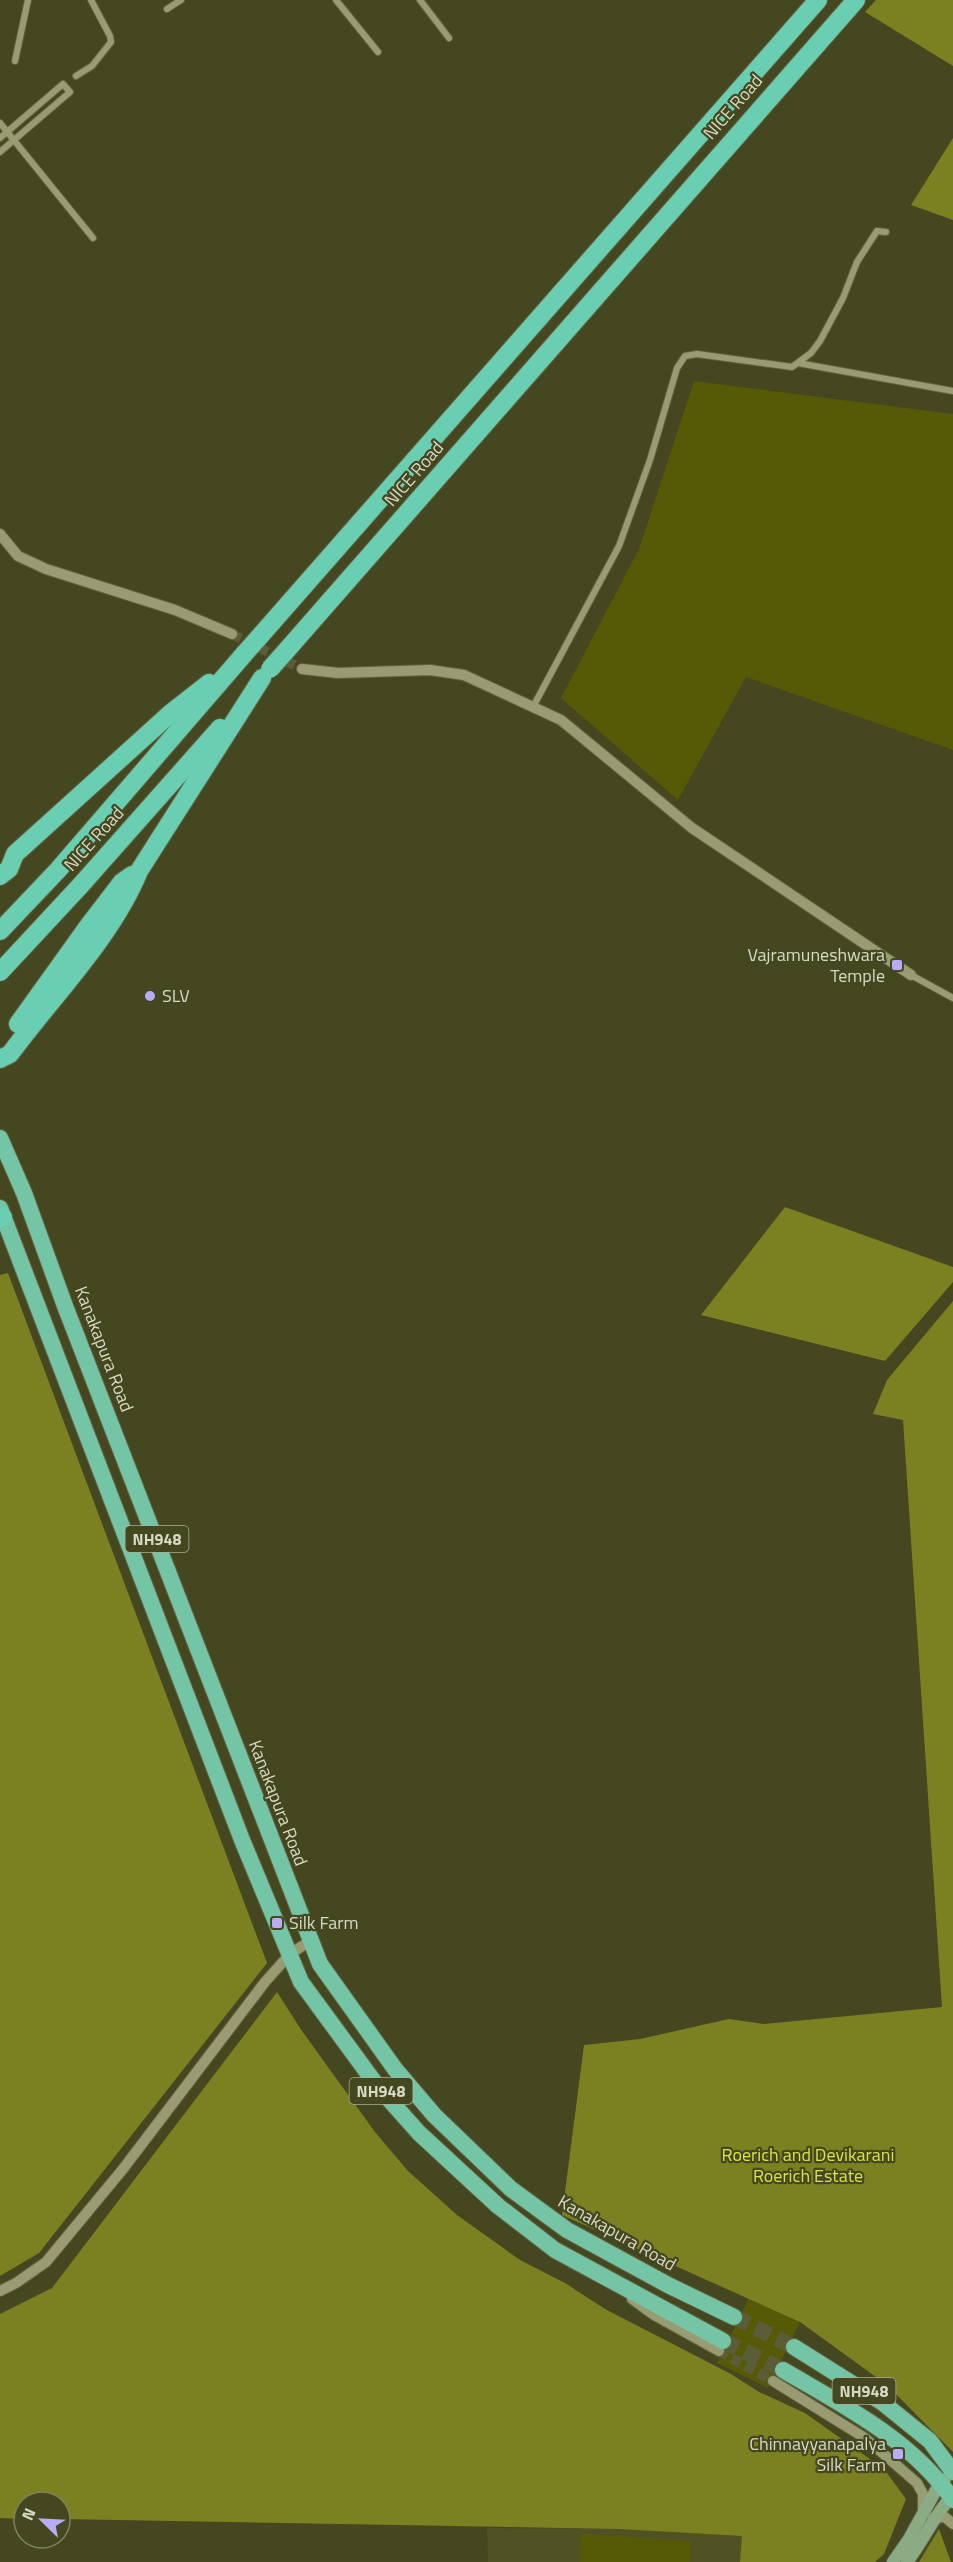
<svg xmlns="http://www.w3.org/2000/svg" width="953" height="2562" viewBox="0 0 953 2562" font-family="'Titillium Web',sans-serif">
<rect width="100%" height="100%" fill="#44471f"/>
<polygon fill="#4f5222" points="487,2528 618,2529 743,2536 740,2562 488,2562"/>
<g fill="#565a07">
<polygon points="694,381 953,414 953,750 746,677 678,800 561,698 639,549"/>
<polygon points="749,2298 800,2322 768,2388 717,2363"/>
<polygon points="581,2534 691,2541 689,2562 580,2562"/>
</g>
<g fill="#7b8021">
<polygon points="876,0 953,0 953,66 865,12"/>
<polygon points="953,138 953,220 911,205"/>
<polygon points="785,1207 953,1267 953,1282 885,1361 701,1315"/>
<polygon points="8,1273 267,1963 39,2253 0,2276 0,1275"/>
<polygon points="953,1301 953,2452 887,2385 800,2322 562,2215 584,2045 640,2039 729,2019 764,2024 942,2007 903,1420 873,1414 887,1380"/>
<polygon points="277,1992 302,2031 375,2132 408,2171 457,2215 520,2260 565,2283 605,2309 731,2374 759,2392 805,2413 884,2469 906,2499 884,2554 875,2562 740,2562 742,2536 618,2529 60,2519 60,2502 24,2502 24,2519 0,2518 0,2314 52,2288"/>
<polygon points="939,2529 951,2562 919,2562"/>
</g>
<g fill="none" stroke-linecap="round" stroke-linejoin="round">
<g stroke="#5a5d38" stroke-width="10" stroke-dasharray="10 5" stroke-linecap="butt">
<polyline points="232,634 302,669"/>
<polyline points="719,2351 773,2381"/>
</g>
<g stroke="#5a5d38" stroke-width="16" stroke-dasharray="16 8" stroke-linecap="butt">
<polyline points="734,2317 794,2347"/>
<polyline points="723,2341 783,2370"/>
</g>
<g stroke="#626441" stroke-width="8">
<g id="minor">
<polyline points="336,0 378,52"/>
<polyline points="420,0 449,38"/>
<polyline points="167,9 181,0"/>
<polyline points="15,61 28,0"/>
<polyline points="76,76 92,66 111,42 110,36 91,0"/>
<polyline points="0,123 93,238"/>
<polyline points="0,138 63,84 70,92 0,152"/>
<polyline points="798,363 953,391"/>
<polyline points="533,707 619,546 650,460 677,368 685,356 697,354 792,367 811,353 820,341 843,298 857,262 877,231 886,232"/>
<polyline points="911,975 953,998"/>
</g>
</g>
<g stroke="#626441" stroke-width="12">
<g id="tertiary">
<polyline points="0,534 18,556 46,569 175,610 232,634"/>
<polyline points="302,669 338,673 430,670 464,675 561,720 692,828 911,975"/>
<polyline points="0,2291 16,2283 46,2262 123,2169 265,1982 290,1954 310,1941"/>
<polyline points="632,2299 654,2315 719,2351"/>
<polyline points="773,2381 865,2438 909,2476 917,2483 923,2494 923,2510"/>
<polyline points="933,2518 945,2517 953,2524"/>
</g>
</g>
<g stroke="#626441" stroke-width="14">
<g id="secondary">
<polyline points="893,2562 909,2539 940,2483 945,2479"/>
<path d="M907 2562C924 2540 934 2515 953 2495"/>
</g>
</g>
<g stroke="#626441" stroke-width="18">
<g id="trunk">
<polyline points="0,1138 24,1193 65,1306 320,1964 395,2069 434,2115 511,2189 567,2230 668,2285 734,2317"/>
<polyline points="0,1208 242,1840 301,1982 378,2087 419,2133 498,2206 555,2250 723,2341"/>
<polyline points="794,2347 883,2403 930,2441 953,2472"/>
<path d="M783 2370C844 2406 912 2440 953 2500"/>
</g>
</g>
<g stroke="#626441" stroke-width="20">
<g id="motorway">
<polyline points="261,635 818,0"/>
<polyline points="286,651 856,0"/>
<polyline points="0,876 9,869 15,854 172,712 209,683"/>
<polyline points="0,931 58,870 245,653"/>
<polyline points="0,972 80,886 220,728"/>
<polyline points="18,1024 89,925 122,882 132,875"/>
<path d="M0 1059 10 1054C53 996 112 937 139 871L262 678"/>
<polyline points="0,1218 3,1217"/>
</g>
</g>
<use href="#minor" stroke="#999c72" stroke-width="6"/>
<use href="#tertiary" stroke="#999c72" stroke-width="10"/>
<use href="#secondary" stroke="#8bab85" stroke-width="12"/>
<use href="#trunk" stroke="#74c5a5" stroke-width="16"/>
<use href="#motorway" stroke="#6acfb2" stroke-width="18"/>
<g stroke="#626441" stroke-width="20" stroke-linecap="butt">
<g id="motorway-bridge">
<polyline points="245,653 261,635"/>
<polyline points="270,669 286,651"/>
</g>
</g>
<use href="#motorway-bridge" stroke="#6acfb2" stroke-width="18"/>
</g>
<g fill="#b9abf7" stroke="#44471f" stroke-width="2">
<rect x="891" y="959" width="12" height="12" rx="3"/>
<circle cx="150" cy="996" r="6"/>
<rect x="271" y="1917" width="12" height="12" rx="3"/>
<rect x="892" y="2448" width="12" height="12" rx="3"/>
</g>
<g text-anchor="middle" stroke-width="4.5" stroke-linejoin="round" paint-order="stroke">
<g fill="#44471f" stroke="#abae92" stroke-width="1.5">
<rect x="125.5" y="1526" width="63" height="26" rx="4.5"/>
<rect x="349.5" y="2078" width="63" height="26" rx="4.5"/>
<rect x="832.5" y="2378" width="63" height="26" rx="4.5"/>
</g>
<g font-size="16" font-weight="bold" fill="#d7dac4">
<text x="157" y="1545">NH948</text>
<text x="381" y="2097">NH948</text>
<text x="864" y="2397">NH948</text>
</g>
<g font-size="18" fill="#d7dac4" stroke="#44471f">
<text transform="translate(733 107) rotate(-49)" y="6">NICE Road</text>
<text transform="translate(414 474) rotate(-49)" y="6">NICE Road</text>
<text transform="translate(94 839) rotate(-48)" y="6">NICE Road</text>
<text transform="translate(104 1349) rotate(69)" y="6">Kanakapura Road</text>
<text transform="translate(278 1803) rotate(69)" y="6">Kanakapura Road</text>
<text transform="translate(617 2233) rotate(30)" y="6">Kanakapura Road</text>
</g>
<g font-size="18" fill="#d7dac4" stroke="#44471f" text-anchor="end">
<text x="885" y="961">Vajramuneshwara<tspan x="885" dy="21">Temple</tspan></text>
<text x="162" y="1002" text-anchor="start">SLV</text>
<text x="289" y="1929" text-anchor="start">Silk Farm</text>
<text x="886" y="2450">Chinnayyanapalya<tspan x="886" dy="21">Silk Farm</tspan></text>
</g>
<g font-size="18" fill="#dbe345" stroke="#44471f">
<text x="808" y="2161">Roerich and Devikarani<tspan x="808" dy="21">Roerich Estate</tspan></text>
</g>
</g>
<g transform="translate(42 2520) rotate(294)"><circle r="28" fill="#44471f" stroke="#7f8261" stroke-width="1.5"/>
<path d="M0-4.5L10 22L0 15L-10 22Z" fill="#b9abf7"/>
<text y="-9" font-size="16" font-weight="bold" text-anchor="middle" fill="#d7dac4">N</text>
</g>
</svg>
